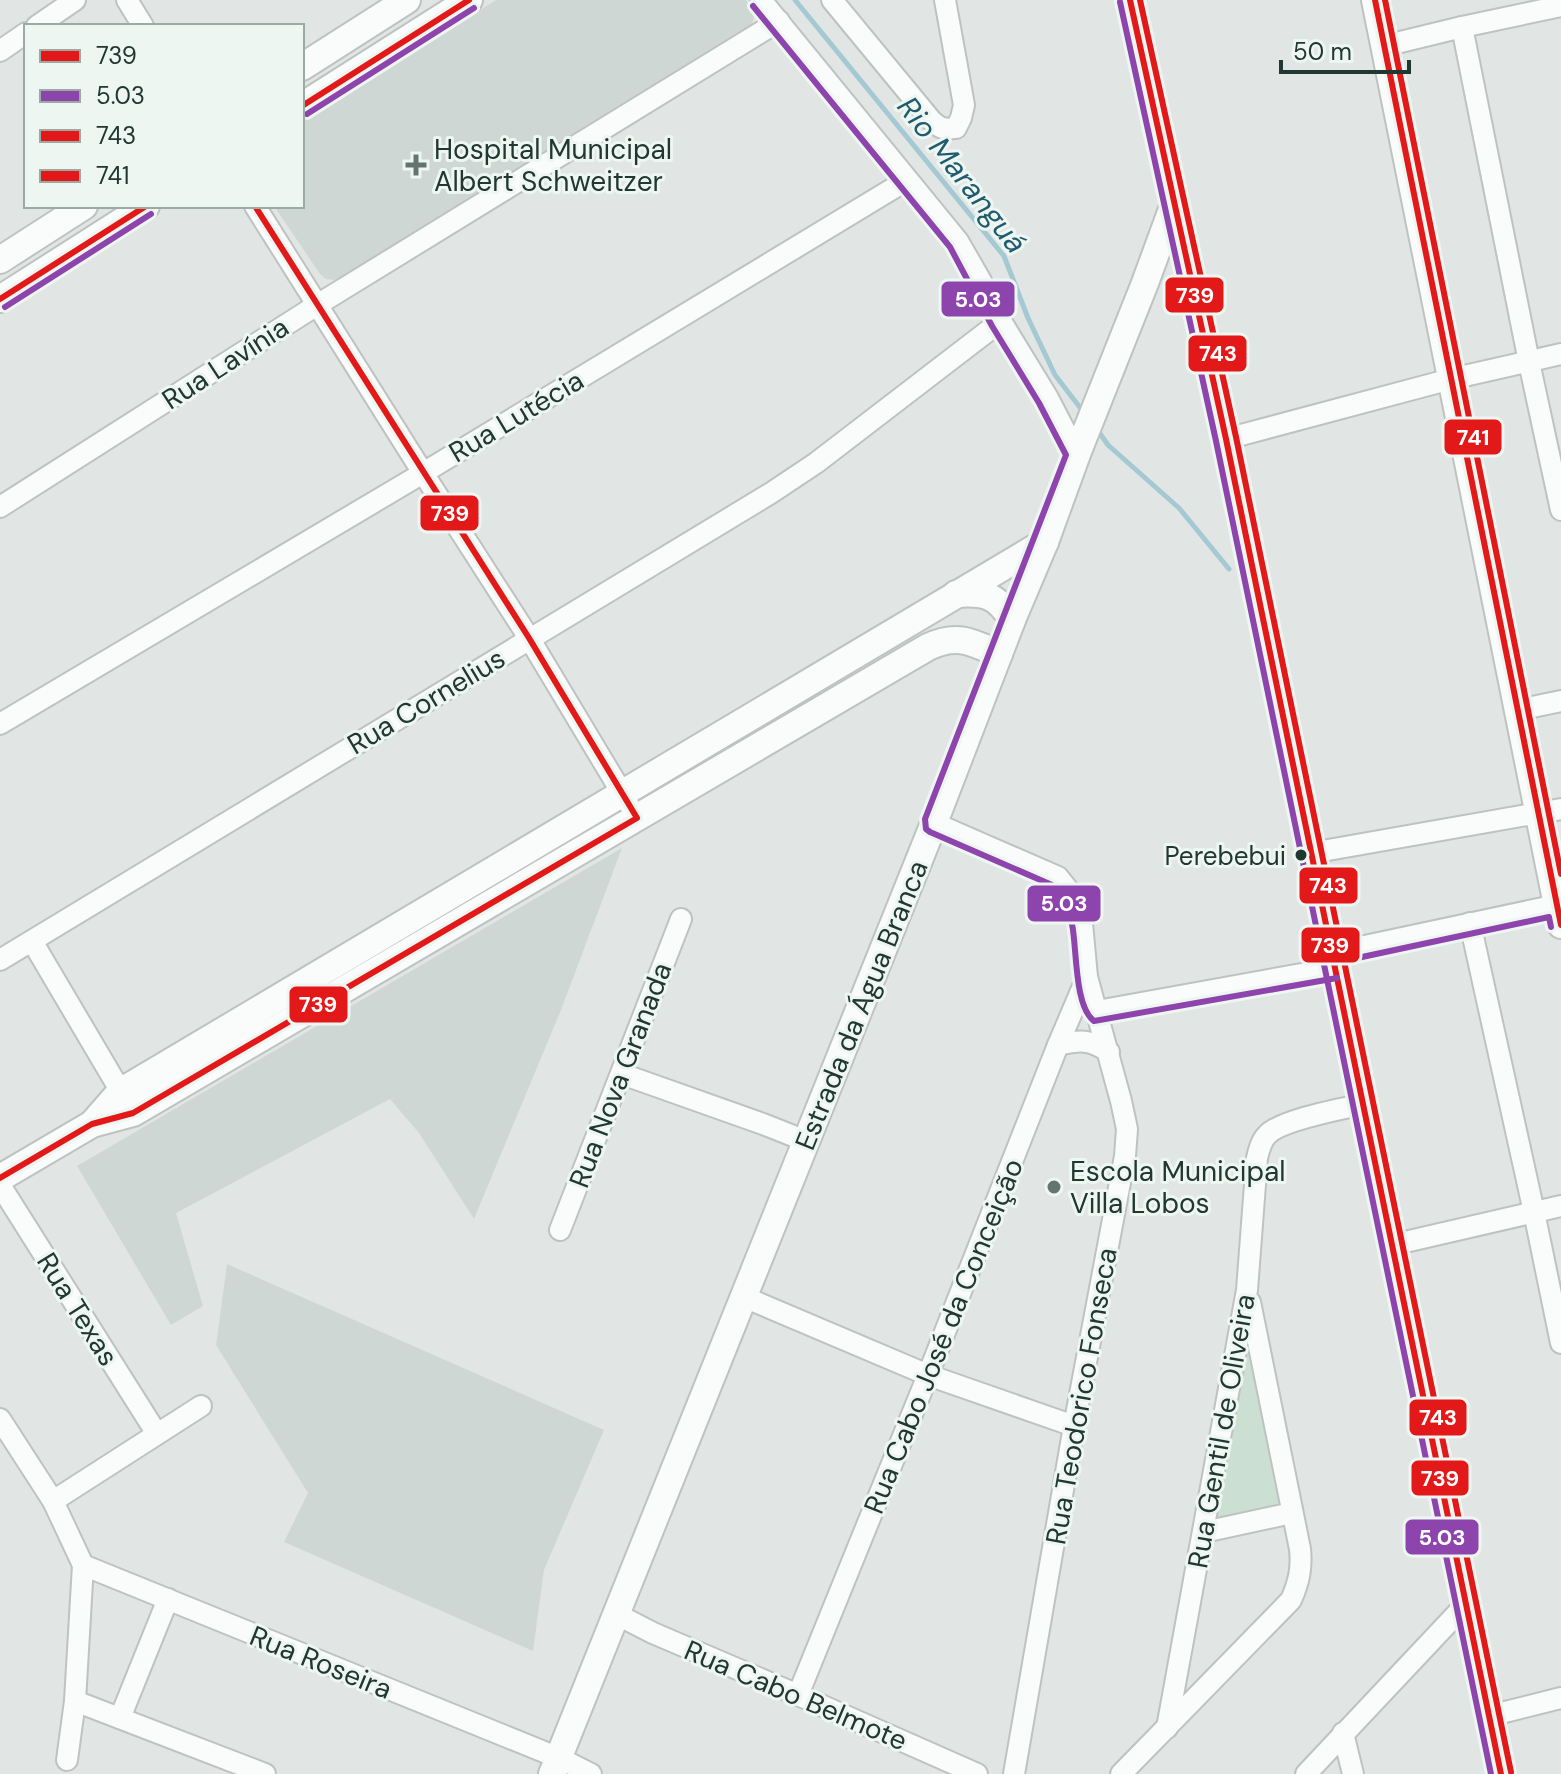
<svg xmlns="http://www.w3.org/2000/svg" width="1561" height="1774" viewBox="0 0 1561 1774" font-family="'DM Sans',sans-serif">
<rect width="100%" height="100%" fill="#e1e6e4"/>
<g fill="#cfd7d4">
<polygon points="496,0 746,0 755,14 751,27 344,279 336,280 326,279 320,274 274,206 302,206 302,123"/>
<polygon points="622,848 561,1010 474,1219 419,1133 390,1099 176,1213 203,1306 171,1325 77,1166"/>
<polygon points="227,1264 604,1430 544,1570 533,1651 284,1542 308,1493 216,1345"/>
</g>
<polygon fill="#cbdfd2" points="1247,1290 1292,1513 1204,1532"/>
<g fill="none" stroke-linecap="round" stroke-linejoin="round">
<g stroke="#a4c9d2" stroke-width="5">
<polyline points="795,0 1004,256 1028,318 1055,375 1085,414"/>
<polyline points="1096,428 1108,445 1179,508 1229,569"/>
</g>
<g stroke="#bec3c1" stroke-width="24">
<g id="street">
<polyline points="127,0 143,26"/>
<polyline points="761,0 958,241 981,281 1001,321 1048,398 1077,454"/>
<path d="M832 0 931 120C939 128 944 130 956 128L961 118 964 105 945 0"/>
<polyline points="37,26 75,0"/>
<polyline points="1462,27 1529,362 1561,510"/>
<polyline points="1384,46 1462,27 1561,6"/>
<polyline points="0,51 26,33"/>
<polyline points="255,206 423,473 529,638 628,803"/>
<polyline points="1226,439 1451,379 1561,354"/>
<polyline points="0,507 317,305 779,21"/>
<polyline points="1518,710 1561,701"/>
<polyline points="0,724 423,473 907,180"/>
<polyline points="934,823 1058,877 1074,897 1082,923 1087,977 1121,1101 1127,1129 1125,1156 1074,1426 1014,1774"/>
<polyline points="1311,853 1561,809"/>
<polyline points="1470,923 1534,1212 1561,1343"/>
<polyline points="32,941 127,1102"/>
<polyline points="1332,953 1557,905"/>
<polyline points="0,960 771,493 816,463 1001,321"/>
<polyline points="1097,1011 1335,968"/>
<path d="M1058 1045C1080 1040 1090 1039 1109 1052"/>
<polyline points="622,1074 763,1124 806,1141"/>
<polyline points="0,1185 157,1434"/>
<polyline points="560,1230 681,919"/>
<polyline points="1392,1245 1561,1206"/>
<polyline points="744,1297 928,1375 1074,1426"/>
<polyline points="0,1419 53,1501 83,1565 75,1701 67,1760"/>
<polyline points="53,1501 201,1406"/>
<polyline points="1204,1532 1292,1513"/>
<polyline points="83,1565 559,1758 591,1774"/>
<polyline points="616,1614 653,1633 798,1695 977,1774"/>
<polyline points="798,1695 928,1375 1058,1045 1087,977"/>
<polyline points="75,1701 265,1774"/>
<polyline points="1489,1716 1561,1698"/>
<polyline points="120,1718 168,1599"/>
<path d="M1167 1728 1247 1290 1257 1158C1259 1150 1261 1141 1267 1135 1280 1120 1341 1109 1363 1104"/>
<polyline points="1343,1733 1353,1774"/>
<path d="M1121 1774 1291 1600C1299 1582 1302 1568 1300 1549L1250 1302"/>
<polyline points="1306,1774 1466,1604"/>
</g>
</g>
<g stroke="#bec3c1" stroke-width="30">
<g id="secondary">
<polyline points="1130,0 1226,439 1501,1774"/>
<polyline points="1375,0 1561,925"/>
<polyline points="302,67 407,0"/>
<polyline points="302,106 469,0"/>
<polyline points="0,260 84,206"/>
<polyline points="0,299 146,206"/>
<path d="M956 594C985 592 997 595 1012 620"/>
<polyline points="92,1124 120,1092 1045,542"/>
<path d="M0 1178 92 1124 133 1113 928 647C957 633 972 642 999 654"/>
<polyline points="552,1774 934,823 1012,620 1045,542 1077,454 1145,283 1174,204"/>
</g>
</g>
<use href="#street" stroke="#fafbfb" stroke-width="20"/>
<use href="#secondary" stroke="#fafbfb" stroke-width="26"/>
<g stroke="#eef6f2" stroke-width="12">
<g id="bus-1">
<polyline points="1130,0 1226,439 1501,1774"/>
<polyline points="1375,0 1561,925"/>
<polyline points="302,106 469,0"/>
<polyline points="0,299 146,206"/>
<polyline points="0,1178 92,1124 133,1113 637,818 529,638 255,206"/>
</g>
</g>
<g stroke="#eef6f2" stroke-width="12">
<g id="bus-2">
<polyline points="1120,2 1216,441 1491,1774"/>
<path d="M753 6 950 247 992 326 1039 403 1066 455 925 819 926 829 930 832 1052 885C1062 898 1068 908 1072 924 1077 947 1074 1006 1094 1021L1337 978"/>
<polyline points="307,114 474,8"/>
<polyline points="5,307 151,214"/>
<polyline points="1334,963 1549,917 1551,927"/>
</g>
</g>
<g stroke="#eef6f2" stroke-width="12">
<polyline id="bus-3" points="1140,0 1236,437 1511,1772"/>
</g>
<g stroke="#eef6f2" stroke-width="12">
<polyline id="bus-4" points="1385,0 1561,874"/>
</g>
<use href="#bus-1" stroke="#e31919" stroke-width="6"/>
<use href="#bus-2" stroke="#8e44ad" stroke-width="6"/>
<use href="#bus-3" stroke="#e31919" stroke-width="6"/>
<use href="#bus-4" stroke="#e31919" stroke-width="6"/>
</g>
<g fill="#647470" stroke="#eef6f2" stroke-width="3">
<path d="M412 153h8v8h8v8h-8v8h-8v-8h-8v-8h8z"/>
<circle cx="1054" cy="1187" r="8"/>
</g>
<circle fill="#213732" stroke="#eef6f2" stroke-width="3" cx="1301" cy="855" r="7"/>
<g text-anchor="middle" stroke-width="6" stroke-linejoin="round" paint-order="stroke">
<g font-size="26" fill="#213732" stroke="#eef6f2" text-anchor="end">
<text x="1286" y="865">Perebebui</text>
</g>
<g font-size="28" fill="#213732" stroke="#eef6f2" text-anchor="start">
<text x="434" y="159">Hospital Municipal<tspan x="434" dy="32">Albert Schweitzer</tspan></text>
<text x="1070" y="1181">Escola Municipal<tspan x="1070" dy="32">Villa Lobos</tspan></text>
</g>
<g font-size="28" fill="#213732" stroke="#eef6f2">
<text transform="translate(225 363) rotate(-33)" y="10">Rua Lavínia</text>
<text transform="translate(516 416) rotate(-31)" y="10">Rua Lutécia</text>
<text transform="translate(426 701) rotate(-31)" y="10">Rua Cornelius</text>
<text transform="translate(861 1005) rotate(-68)" y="10">Estrada da Água Branca</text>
<text transform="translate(620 1075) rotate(-69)" y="10">Rua Nova Granada</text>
<text transform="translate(78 1309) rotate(58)" y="10">Rua Texas</text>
<text transform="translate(943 1336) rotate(-68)" y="10">Rua Cabo José da Conceição</text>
<text transform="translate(1081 1396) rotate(-80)" y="10">Rua Teodorico Fonseca</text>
<text transform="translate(1221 1431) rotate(-80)" y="10">Rua Gentil de Oliveira</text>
<text transform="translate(321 1662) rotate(22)" y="10">Rua Roseira</text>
<text transform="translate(796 1695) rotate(23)" y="10">Rua Cabo Belmote</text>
</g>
<g font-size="30" font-style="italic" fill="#215c6e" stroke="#eef6f2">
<text transform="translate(962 175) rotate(52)" y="10">Rio Maranguá</text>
</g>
</g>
<g stroke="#eef6f2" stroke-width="3">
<rect x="1164" y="276" width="61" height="38" rx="8" fill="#e31919"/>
<rect x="940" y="280" width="76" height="38" rx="8" fill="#8e44ad"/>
<rect x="1187" y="334" width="61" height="39" rx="8" fill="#e31919"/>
<rect x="1443" y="418" width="60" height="38" rx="8" fill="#e31919"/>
<rect x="419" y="494" width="61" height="38" rx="8" fill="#e31919"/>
<rect x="1298" y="866" width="61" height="39" rx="8" fill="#e31919"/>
<rect x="1026" y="884" width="76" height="39" rx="8" fill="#8e44ad"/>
<rect x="1300" y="926" width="61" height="38" rx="8" fill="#e31919"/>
<rect x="288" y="985" width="61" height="39" rx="8" fill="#e31919"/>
<rect x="1408" y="1398" width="60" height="39" rx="8" fill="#e31919"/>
<rect x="1410" y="1459" width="60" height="38" rx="8" fill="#e31919"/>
<rect x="1404" y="1518" width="76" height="38" rx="8" fill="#8e44ad"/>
</g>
<g font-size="22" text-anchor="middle" font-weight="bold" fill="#fff">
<text x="1195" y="303">739</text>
<text x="978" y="307">5.03</text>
<text x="1218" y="361">743</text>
<text x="1473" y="445">741</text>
<text x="450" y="521">739</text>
<text x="1328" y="893">743</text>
<text x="1064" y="911">5.03</text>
<text x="1330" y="953">739</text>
<text x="318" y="1012">739</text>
<text x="1438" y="1425">743</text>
<text x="1440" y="1486">739</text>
<text x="1442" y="1545">5.03</text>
</g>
<rect x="24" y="24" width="280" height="184" fill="#eef6f2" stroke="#9caaa5" stroke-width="2"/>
<rect x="40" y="50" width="40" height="12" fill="#e31919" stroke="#9caaa5" stroke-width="2"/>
<text x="96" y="64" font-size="24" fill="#213732">739</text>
<rect x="40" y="90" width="40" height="12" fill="#8e44ad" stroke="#9caaa5" stroke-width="2"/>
<text x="96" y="104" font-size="24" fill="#213732">5.03</text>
<rect x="40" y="130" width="40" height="12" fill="#e31919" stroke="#9caaa5" stroke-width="2"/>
<text x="96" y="144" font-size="24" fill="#213732">743</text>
<rect x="40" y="170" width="40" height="12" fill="#e31919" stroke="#9caaa5" stroke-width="2"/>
<text x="96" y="184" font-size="24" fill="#213732">741</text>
<path d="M1281 60v12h128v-12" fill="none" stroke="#213732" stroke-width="4"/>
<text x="1293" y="60" font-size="24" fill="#213732" stroke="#eef6f2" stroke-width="6" paint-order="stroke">50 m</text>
</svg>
